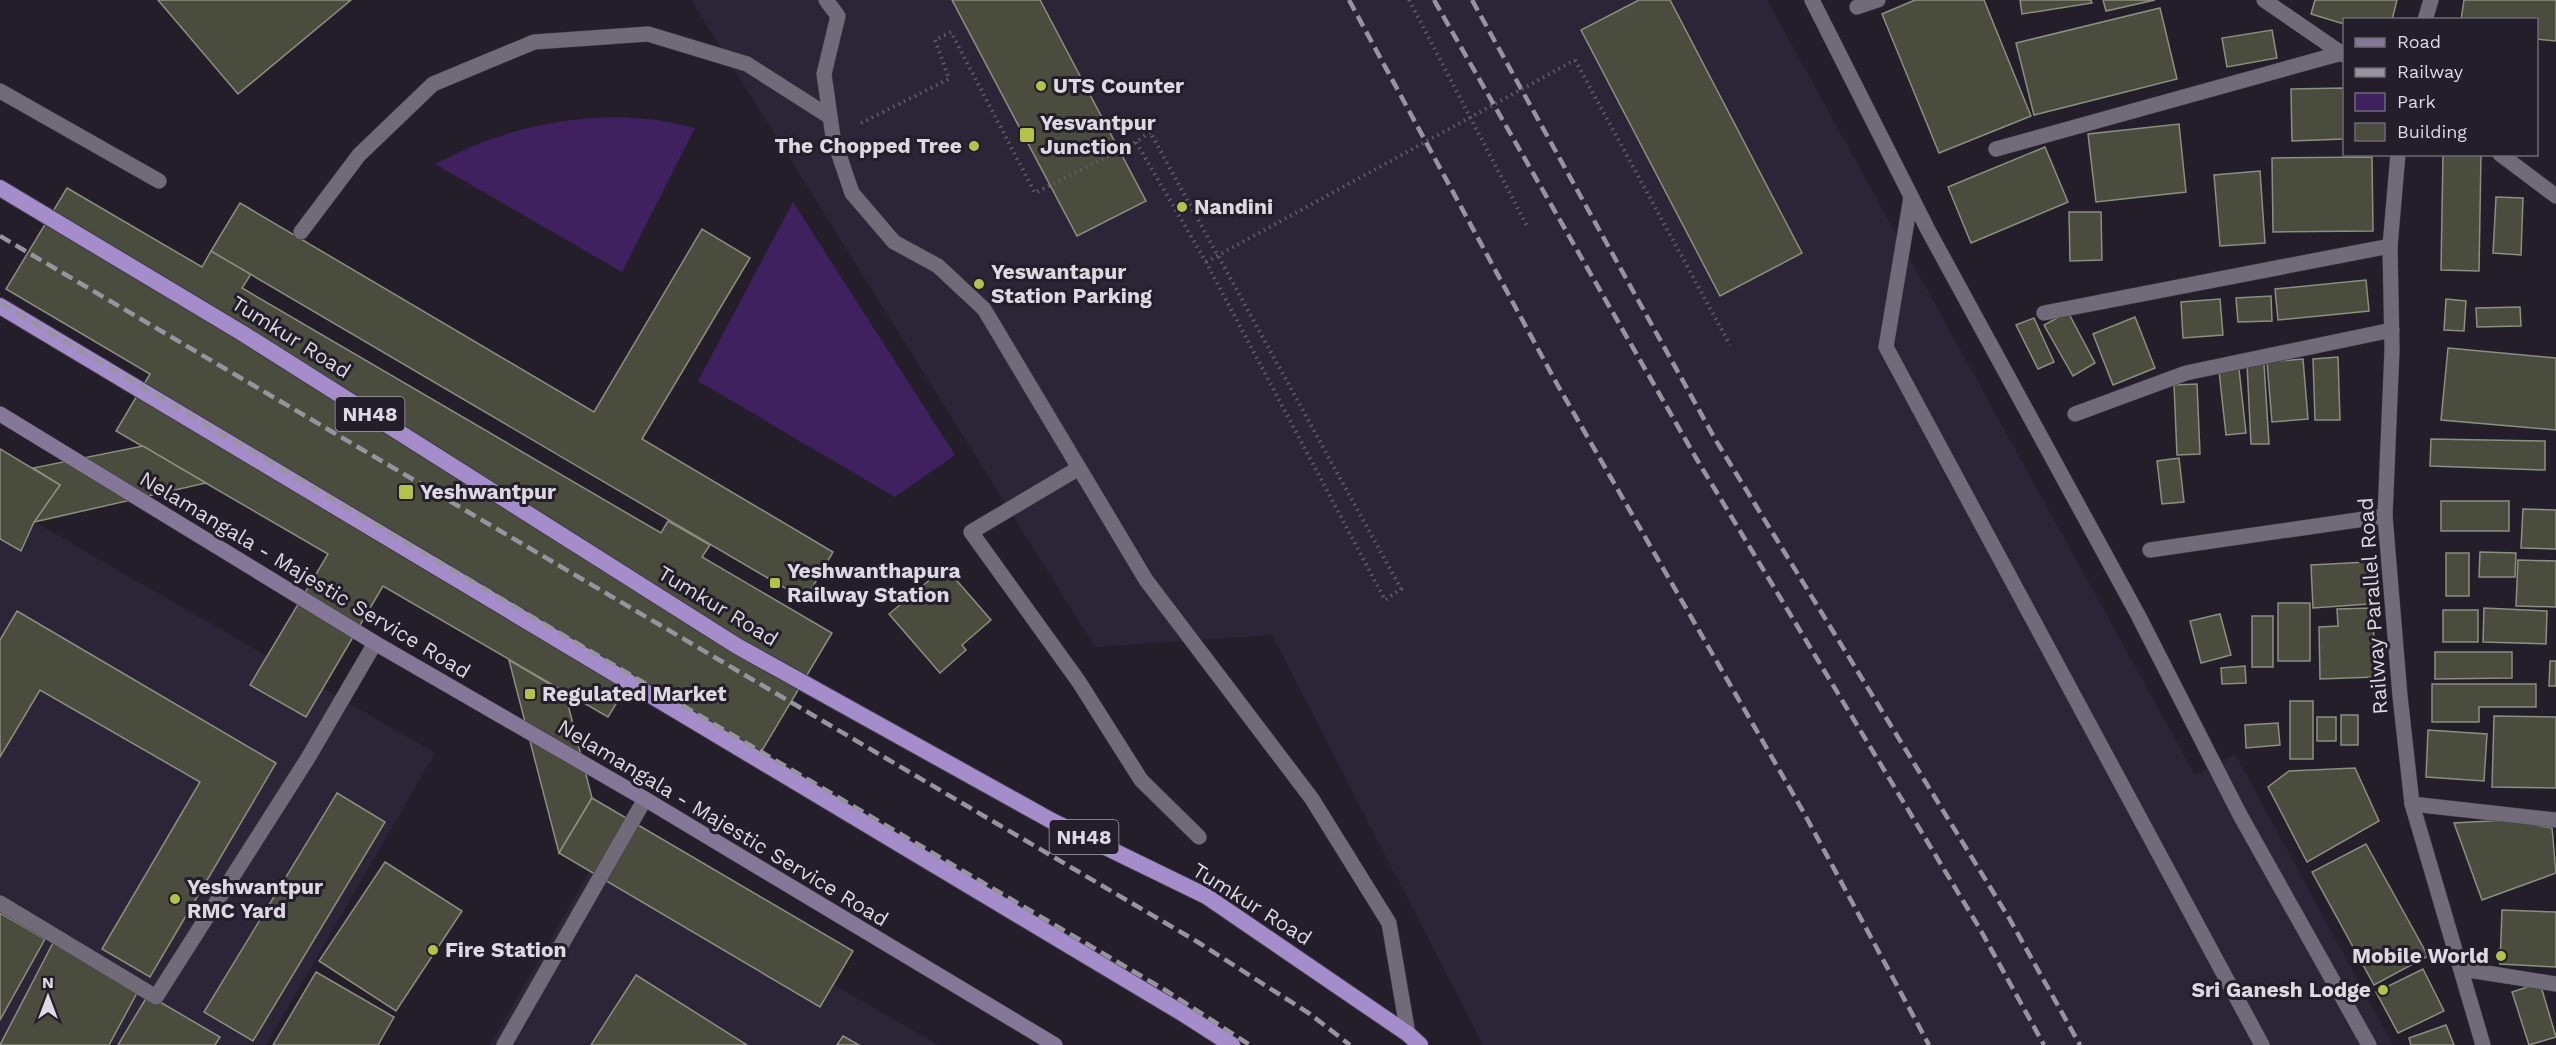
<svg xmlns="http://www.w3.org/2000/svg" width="2556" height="1045" viewBox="0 0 2556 1045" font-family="'Work Sans',sans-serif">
<rect width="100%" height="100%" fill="#231e2a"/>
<g fill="#2c2537">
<polygon points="691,0 1767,0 2195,775 2235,754 2393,1045 1483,1045 1272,635 1095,647"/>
<polygon points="0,502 435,753 266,1045 0,1045"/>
<polygon points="602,850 938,1045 490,1045"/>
</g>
<g fill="#3f2160">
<path d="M620 117 658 120 695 128 622 272 435 164C497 132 550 118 620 117Z"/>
<polygon points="793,202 955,455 895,497 698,381"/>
</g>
<g fill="#4a4d3e" stroke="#8c8f7f" stroke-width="1.5">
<polygon points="158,0 351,0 238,94"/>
<polygon points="952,0 1040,0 1146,201 1077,236"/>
<polygon points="1639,0 1670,0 1802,253 1720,296 1581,30"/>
<polygon points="1915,0 1984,0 2031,116 1939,153 1882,14"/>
<polygon points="2020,0 2091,0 2092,3 2022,14"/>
<polygon points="2103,0 2155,0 2106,11"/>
<polygon points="2315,0 2397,0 2392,20 2344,20 2344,24 2311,14"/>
<polygon points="2464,0 2556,0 2556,41 2536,39 2536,20 2461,20"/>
<polygon points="2160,8 2177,79 2034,115 2016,43"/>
<polygon points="2272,30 2277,58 2227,67 2222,38"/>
<polygon points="2344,88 2344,139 2292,141 2291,89"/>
<polygon points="2179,124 2186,192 2096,202 2088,134"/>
<polygon points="2045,147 2068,202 1971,243 1948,187"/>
<polygon points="2443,154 2481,154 2479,271 2441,270"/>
<polygon points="2372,157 2373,231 2273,232 2272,158"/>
<polygon points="2260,171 2265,243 2220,246 2214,175"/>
<polygon points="67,188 202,267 211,251 251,274 242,288 661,533 668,521 710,545 702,557 832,633 760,754 632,678 608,717 383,586 306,717 250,685 328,554 116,431 150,374 6,289"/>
<polygon points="2496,197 2523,198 2521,255 2493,253"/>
<polygon points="240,203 594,412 702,229 750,258 642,439 833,552 805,600 211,251"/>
<polygon points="2069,212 2101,212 2102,260 2070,261"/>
<polygon points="2366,280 2369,311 2278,320 2275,289"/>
<polygon points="2271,296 2272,321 2238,322 2236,298"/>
<polygon points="2220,299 2223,335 2183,338 2181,302"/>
<polygon points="2446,299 2466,301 2464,331 2444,330"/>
<polygon points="2520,307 2521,326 2477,327 2476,308"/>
<polygon points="2068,312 2095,363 2073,376 2044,325"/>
<polygon points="2135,317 2155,368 2113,385 2093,334"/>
<polygon points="2034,318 2054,362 2038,369 2016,325"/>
<polygon points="2448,348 2556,358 2556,430 2441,420"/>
<polygon points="2338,357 2340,420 2315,420 2313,359"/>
<polygon points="2303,359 2308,419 2272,422 2267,362"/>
<polygon points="2247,364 2264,364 2269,444 2251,444"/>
<polygon points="2239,369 2246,433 2226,435 2219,371"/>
<polygon points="2197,384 2200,454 2177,455 2174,385"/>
<polygon points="2431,439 2545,441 2545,470 2430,466"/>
<polygon points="143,446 206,483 34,522 60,485 33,468"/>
<polygon points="0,449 60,485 34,522 21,551 0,539"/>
<polygon points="2179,458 2184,502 2162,504 2157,461"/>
<rect x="2441" y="501" width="68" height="30"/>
<polygon points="2523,509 2556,510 2556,549 2521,548"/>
<polygon points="2480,552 2516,553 2515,577 2479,577"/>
<rect x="2446" y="553" width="23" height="43"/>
<polygon points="2518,560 2556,561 2556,607 2516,606"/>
<polygon points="2367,562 2369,604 2313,608 2311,565"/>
<polygon points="945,567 991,620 962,645 966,650 940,673 889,614"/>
<rect x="2278" y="603" width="32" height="58"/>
<polygon points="2373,608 2375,677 2320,679 2319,627 2338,626 2337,609"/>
<polygon points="2484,608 2547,611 2546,644 2483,642"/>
<rect x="2443" y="610" width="35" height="32"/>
<polygon points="17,611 276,763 150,977 102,949 200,782 40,690 0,757 0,640"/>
<polygon points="2220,614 2231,655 2201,663 2190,621"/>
<rect x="2252" y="616" width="21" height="51"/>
<polygon points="2435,652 2512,652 2512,678 2435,679"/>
<polygon points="509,660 565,693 592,798 559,853"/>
<polygon points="2550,661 2556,661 2556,686 2549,686"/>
<polygon points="2245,666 2246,683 2222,684 2221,668"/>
<polygon points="2432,684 2536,684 2536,707 2479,707 2479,722 2432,722"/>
<rect x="2290" y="701" width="23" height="58"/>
<rect x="2341" y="715" width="17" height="30"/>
<polygon points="2494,716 2556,717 2556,788 2492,787"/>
<rect x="2317" y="717" width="19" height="24"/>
<polygon points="2278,723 2280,745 2246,748 2245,725"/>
<polygon points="2428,730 2487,734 2484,781 2426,777"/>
<polygon points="2355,768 2379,821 2307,862 2268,787 2289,771"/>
<polygon points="337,793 385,822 253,1041 204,1012"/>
<polygon points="592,798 853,951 820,1007 559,853"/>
<polygon points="2507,820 2552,828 2556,873 2482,900 2454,823"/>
<polygon points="2366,844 2428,956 2374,985 2312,872"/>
<polygon points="385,862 462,911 396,1011 319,961"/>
<polygon points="2502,910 2556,912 2556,967 2500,964"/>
<polygon points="0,913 45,939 0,1020"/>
<polygon points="55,939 137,993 109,1045 0,1045"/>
<polygon points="2423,969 2444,1011 2398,1033 2376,992"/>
<polygon points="316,972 394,1017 378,1045 273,1045"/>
<polygon points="636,975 747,1045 591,1045"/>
<polygon points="2540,983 2556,1037 2529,1045 2512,992"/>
<polygon points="148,995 220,1037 215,1045 118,1045"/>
<polygon points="2446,1025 2454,1045 2411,1045 2409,1038"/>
<polygon points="843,1036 859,1045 837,1045"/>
</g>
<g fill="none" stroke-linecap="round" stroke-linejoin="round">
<g stroke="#3e3a45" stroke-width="16">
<g id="service">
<polyline points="826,0 838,16 824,74 833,137 852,193 894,242 938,266 984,309 1146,580 1312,799 1389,923 1408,1034"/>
<polyline points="1812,0 1928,230 2138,615 2240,815 2369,1045"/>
<polyline points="0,91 159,181"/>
<polyline points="301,232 359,155 433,84 534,42 648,34 747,64 830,117"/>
<polyline points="1079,468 971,532 1079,682 1141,780 1199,837"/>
<polyline points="0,903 156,997 308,758 375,643"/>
</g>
</g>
<g stroke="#3e3a45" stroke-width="16">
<g id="minor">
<polyline points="2264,0 2344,55"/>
<polyline points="1857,7 1878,0"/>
<polyline points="2425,20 2431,0"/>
<polyline points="1996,149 2342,53"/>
<polyline points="1911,197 1886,347 2262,1045"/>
<polyline points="2044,313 2390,246"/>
<polyline points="2075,414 2186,373 2392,330"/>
<polyline points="2150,550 2385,516"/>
<polyline points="2412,804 2556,820"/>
<polyline points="2462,969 2556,984"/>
<polyline points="504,1045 645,799"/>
</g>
</g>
<g stroke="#3e3a45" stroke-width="16">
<g id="tertiary">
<polyline points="2398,154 2390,246 2392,350 2385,516 2400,696 2412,804 2483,1045"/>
<polyline points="2500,154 2556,196"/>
</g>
</g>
<g stroke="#3e3a45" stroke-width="16">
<polyline id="secondary" points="0,414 375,643 645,799 1055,1045"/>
</g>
<g stroke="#3e3a45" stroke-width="18">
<g id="trunk">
<polyline points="0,188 242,333 737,646 1052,821 1206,896 1408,1034 1420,1045"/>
<polyline points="0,306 1182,1013 1232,1045"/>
</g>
</g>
<g stroke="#625e69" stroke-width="4" stroke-dasharray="1.5 4.5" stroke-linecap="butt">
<polyline points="1409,0 1527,226"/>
<polyline points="1575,60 1730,345"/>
<polyline points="861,123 949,79 935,40 951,32 1035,193 1136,142 1150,132 1401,589 1385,600 1206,262 1136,142"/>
</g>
<use href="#service" stroke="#706a79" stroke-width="15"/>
<use href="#minor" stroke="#706a79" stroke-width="15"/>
<use href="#tertiary" stroke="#706a79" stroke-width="15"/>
<use href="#secondary" stroke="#847797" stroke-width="15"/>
<use href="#trunk" stroke="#a58cca" stroke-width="16"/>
<g stroke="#98949f" stroke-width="4.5" stroke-dasharray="12 6" stroke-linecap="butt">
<polyline points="1349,0 1557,384 1804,813 1929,1045"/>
<polyline points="1434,0 1696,458 1980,929 2044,1045"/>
<polyline points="1472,0 1715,439 2009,918 2080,1045"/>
<polyline points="0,236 1196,941 1310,1014 1350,1045"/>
<polyline points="0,303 1165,990 1250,1045"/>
</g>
<polyline stroke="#625e69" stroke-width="4" stroke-dasharray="1.5 4.5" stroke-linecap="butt" points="1206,262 1575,60"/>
</g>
<g fill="#b3c24b" stroke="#231e2a" stroke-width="2">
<circle cx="1041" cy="86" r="6"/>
<rect x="1019" y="127" width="16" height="16" rx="3"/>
<circle cx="974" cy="146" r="6"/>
<circle cx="1182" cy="207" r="6"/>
<circle cx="979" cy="284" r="6"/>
<rect x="398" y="484" width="16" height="16" rx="3"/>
<rect x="769" y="577" width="12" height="12" rx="3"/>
<rect x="524" y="688" width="12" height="12" rx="3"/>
<circle cx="175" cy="899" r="6"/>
<circle cx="433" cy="950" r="6"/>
<circle cx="2501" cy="956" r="6"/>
<circle cx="2383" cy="990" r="6"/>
</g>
<g text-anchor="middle" stroke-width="6" stroke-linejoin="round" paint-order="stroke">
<g fill="#231e2a" stroke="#a4a1ab" stroke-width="1.5">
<rect x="335.5" y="397" width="69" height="34" rx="4.5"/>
<rect x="1049.5" y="820" width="69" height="34" rx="4.5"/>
</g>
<g font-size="20" font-weight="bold" fill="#dcd9e2">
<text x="370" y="421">NH48</text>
<text x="1084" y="844">NH48</text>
</g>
<g font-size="21" font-weight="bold" fill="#dcd9e2" stroke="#231e2a" text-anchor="start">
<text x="1053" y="93">UTS Counter</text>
<text x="1040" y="130">Yesvantpur<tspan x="1040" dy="24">Junction</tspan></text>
<text x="962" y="153" text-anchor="end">The Chopped Tree</text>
<text x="1194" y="214">Nandini</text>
<text x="991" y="279">Yeswantapur<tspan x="991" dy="24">Station Parking</tspan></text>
<text x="420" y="499">Yeshwantpur</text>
<text x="787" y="578">Yeshwanthapura<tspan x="787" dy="24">Railway Station</tspan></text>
<text x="542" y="701">Regulated Market</text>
<text x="187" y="894">Yeshwantpur<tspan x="187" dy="24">RMC Yard</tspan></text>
<text x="445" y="957">Fire Station</text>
<text x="2489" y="963" text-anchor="end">Mobile World</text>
<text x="2371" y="997" text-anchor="end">Sri Ganesh Lodge</text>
</g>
<g font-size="21" fill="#dcd9e2" stroke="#231e2a">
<text transform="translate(291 337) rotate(32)" y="7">Tumkur Road</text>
<text transform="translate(305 575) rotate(31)" y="7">Nelamangala - Majestic Service Road</text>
<text transform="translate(718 606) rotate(31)" y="7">Tumkur Road</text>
<text transform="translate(2373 606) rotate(-94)" y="7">Railway Parallel Road</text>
<text transform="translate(723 823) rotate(31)" y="7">Nelamangala - Majestic Service Road</text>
<text transform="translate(1252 904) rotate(32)" y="7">Tumkur Road</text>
</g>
</g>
<rect x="2343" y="18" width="195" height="138" fill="#231e2a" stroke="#6d6974" stroke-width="1.5"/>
<rect x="2355" y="38" width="30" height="9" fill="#847797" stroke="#6d6974" stroke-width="1.5"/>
<text x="2397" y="48" font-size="18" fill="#dcd9e2">Road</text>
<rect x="2355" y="68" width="30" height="9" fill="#98949f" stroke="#6d6974" stroke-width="1.5"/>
<text x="2397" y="78" font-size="18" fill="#dcd9e2">Railway</text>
<rect x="2355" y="93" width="30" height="18" fill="#3f2160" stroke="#6d6974" stroke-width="1.5"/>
<text x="2397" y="108" font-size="18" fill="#dcd9e2">Park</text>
<rect x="2355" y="123" width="30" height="18" fill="#4a4d3e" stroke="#6d6974" stroke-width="1.5"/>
<text x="2397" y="138" font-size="18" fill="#dcd9e2">Building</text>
<g transform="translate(48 997)" stroke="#231e2a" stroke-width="4.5" paint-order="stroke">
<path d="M0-4.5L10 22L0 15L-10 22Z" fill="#dcd9e2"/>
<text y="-9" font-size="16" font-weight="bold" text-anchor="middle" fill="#dcd9e2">N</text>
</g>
</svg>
